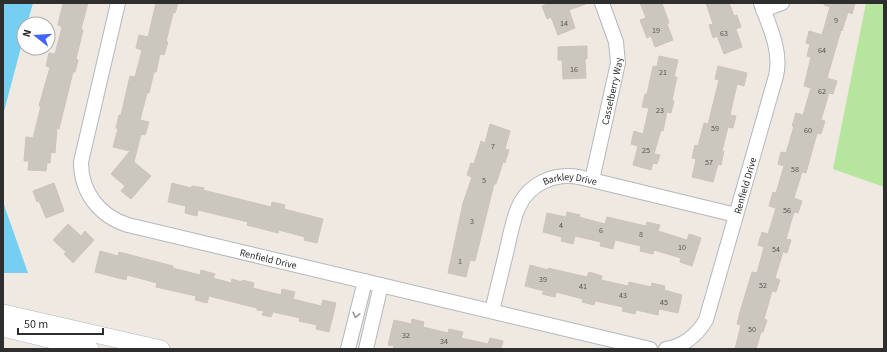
<svg xmlns="http://www.w3.org/2000/svg" width="887" height="352" viewBox="0 0 887 352" font-family="'Source Sans 3',sans-serif">
<rect width="100%" height="100%" fill="#efe9e1"/>
<polygon fill="#b6e59e" points="866,3 884,3 884,187 833,169"/>
<g fill="#75cff0">
<polygon points="3,3 33,3 27,24 24,24 24,36 3,115"/>
<polygon points="3,202 28,273 3,273"/>
</g>
<g fill="#cbc7bf" stroke="#cbc5ba">
<polygon points="63,3 88,3 81,29 83,30 76,59 78,60 75,72 73,72 59,129 57,128 55,153 51,152 50,163 47,163 46,171 28,170 29,161 24,161 26,137 33,138 41,106 39,106 50,67 46,66 49,53 55,54 62,27 58,25"/>
<polygon points="156,3 178,3 175,13 173,13 166,42 168,42 164,55 160,54 156,72 154,72 149,93 147,93 140,120 149,122 145,135 141,134 134,162 151,176 131,199 121,191 125,186 111,174 130,151 113,147 118,129 116,128 119,115 121,115 130,76 135,77 142,50 136,48 139,35 148,37"/>
<polygon points="550,3 585,3 586,4 569,10 575,28 558,35 551,17 547,19 542,6"/>
<polygon points="640,3 662,3 669,23 667,24 673,40 655,47 651,36 647,38 640,20 646,18"/>
<polygon points="706,3 729,3 734,16 737,15 741,27 736,29 742,47 724,54 717,36 713,38 709,25 713,24"/>
<polygon points="824,3 855,3 852,14 848,12 842,31 841,30 827,78 837,81 833,94 829,93 821,120 825,121 821,134 817,133 806,173 802,172 794,198 802,201 798,213 794,212 786,239 791,240 787,253 783,252 775,278 780,280 776,292 772,291 764,319 767,320 763,332 761,332 756,349 735,349 741,325 737,324 740,312 752,272 757,273 764,247 758,245 762,232 768,234 776,208 769,206 773,192 776,193 784,166 778,164 781,152 786,153 794,126 792,126 796,113 803,115 811,88 804,86 811,57 807,56 810,44 806,43 809,31 822,35 830,7 824,5"/>
<polygon points="587,46 587,59 585,59 586,78 563,79 562,60 558,60 558,47"/>
<polygon points="659,56 678,60 674,77 677,77 672,100 674,101 671,113 667,112 663,131 661,130 654,154 660,155 657,164 653,163 651,170 633,165 638,146 631,144 634,131 643,134 649,108 642,107 645,94 647,94 653,66 657,67"/>
<polygon points="718,66 747,73 744,86 737,84 730,115 736,116 733,128 728,127 722,151 724,151 721,165 718,164 713,182 692,177 696,159 692,158 695,145 698,146 704,123 708,124 719,80 715,79"/>
<polygon points="490,124 510,131 505,149 509,150 505,163 503,162 496,184 494,184 475,261 470,260 466,277 448,273 463,203 472,177 467,175 471,163 474,164 481,141 485,143"/>
<polygon points="54,183 64,211 46,218 39,201 37,202 33,191"/>
<polygon points="172,183 191,188 192,186 204,188 203,190 271,207 272,202 285,205 284,209 323,219 317,243 304,240 305,237 279,230 278,233 247,225 248,222 198,210 197,216 185,213 186,206 168,202"/>
<polygon points="567,212 580,215 579,217 605,224 607,217 646,226 647,222 660,225 658,231 687,240 689,234 701,238 692,266 680,262 681,258 654,250 653,254 640,251 641,246 615,240 613,249 600,246 601,242 575,236 573,244 561,241 562,237 543,232 547,213 566,217"/>
<polygon points="68,224 81,236 85,231 94,240 73,263 64,254 66,252 53,240"/>
<polygon points="100,251 118,256 119,252 173,266 173,268 200,275 201,270 215,274 213,278 231,283 232,279 242,282 242,280 254,283 253,288 281,295 282,289 295,292 293,299 321,306 323,300 336,303 329,332 316,329 317,325 299,321 300,318 273,312 271,317 262,315 264,311 257,310 257,308 209,296 207,303 195,300 196,296 156,287 157,283 127,275 126,280 95,272"/>
<polygon points="530,265 548,270 548,268 587,277 589,272 602,276 601,280 628,286 629,282 651,287 652,283 665,286 664,290 682,295 678,313 659,309 658,315 636,310 635,314 622,311 623,307 595,301 594,305 582,302 583,299 556,292 555,297 542,294 544,291 525,286"/>
<polygon points="412,319 424,322 423,327 448,333 449,329 463,332 461,338 488,344 490,338 503,341 501,349 393,349 394,346 388,345 394,320 411,324"/>
</g>
<g fill="none" stroke-linecap="round" stroke-linejoin="round">
<g stroke="#b4b7c1" stroke-width="16">
<g id="minor">
<path id="s1" d="M118 3 81 162C81 192 99 216 128 225L650 349"/>
<polyline points="763,10 782,3"/>
<path id="s2" d="M592 180 618 63 616 42 602 3"/>
<path id="s3" d="M492 311C497 291 502 270 507 249 510 235 513 220 518 208 529 183 554 173 579 177L736 215"/>
<polyline points="348,349 365,281"/>
<polyline points="366,349 381,285"/>
<path id="s4" d="M666 349C684 346 697 335 706 320L776 76C782 51 769 26 761 3"/>
</g>
</g>
<g stroke="#b4b7c1" stroke-width="18">
<g id="tertiary">
<polyline points="3,313 161,349"/>
<polyline points="3,328 90,349"/>
</g>
</g>
<use href="#minor" stroke="#fff" stroke-width="14"/>
<use href="#tertiary" stroke="#fff" stroke-width="17"/>
</g>
<defs><path id="oneway-chevron" d="M-2-3.5L2.5 0L-2 3.5" fill="none" stroke-width="1.6" stroke-linecap="round" stroke-linejoin="round"/></defs>
<use stroke="#969696" href="#oneway-chevron" transform="translate(356 315) rotate(104)"/>
<g text-anchor="middle" stroke-width="4" stroke-linejoin="round" paint-order="stroke">
<g font-size="8" fill="#555452">
<text x="836" y="23">9</text>
<text x="564" y="26">14</text>
<text x="656" y="33">19</text>
<text x="724" y="36">63</text>
<text x="822" y="53">64</text>
<text x="574" y="72">16</text>
<text x="663" y="75">21</text>
<text x="822" y="94">62</text>
<text x="660" y="113">23</text>
<text x="715" y="131">59</text>
<text x="808" y="133">60</text>
<text x="493" y="149">7</text>
<text x="646" y="153">25</text>
<text x="709" y="165">57</text>
<text x="795" y="172">58</text>
<text x="484" y="183">5</text>
<text x="787" y="213">56</text>
<text x="472" y="224">3</text>
<text x="561" y="228">4</text>
<text x="601" y="233">6</text>
<text x="641" y="237">8</text>
<text x="682" y="250">10</text>
<text x="776" y="252">54</text>
<text x="460" y="264">1</text>
<text x="543" y="282">39</text>
<text x="763" y="288">52</text>
<text x="583" y="289">41</text>
<text x="623" y="298">43</text>
<text x="664" y="305">45</text>
<text x="752" y="332">50</text>
<text x="406" y="338">32</text>
<text x="444" y="344">34</text>
</g>
<g font-size="10" fill="#2e2e2e" stroke="#fff">
<text dy="4" stroke="none"><textPath href="#s2" startOffset="91">Casselberry Way</textPath></text>
<text dy="4" stroke="none"><textPath href="#s3" startOffset="171">Barkley Drive</textPath></text>
<text dy="4" stroke="none"><textPath href="#s4" startOffset="191">Renfield Drive</textPath></text>
<text dy="4" stroke="none"><textPath href="#s1" startOffset="392">Renfield Drive</textPath></text>
</g>
</g>
<rect width="887" height="352" fill="none" stroke="#2e2e2e" stroke-width="8"/>
<g transform="translate(36 36) rotate(287)"><circle r="19" fill="#ffffff" stroke="#ababab"/>
<path d="M0-3L7 15L0 10L-7 15Z" fill="#4264fb"/>
<text y="-6" font-size="11" font-weight="bold" text-anchor="middle" fill="#2e2e2e">N</text>
</g>
<path d="M18 328v6h85v-6" fill="none" stroke="#2e2e2e" stroke-width="2"/>
<text x="24" y="328" font-size="12" fill="#2e2e2e" stroke="#ffffff" stroke-width="3" paint-order="stroke">50 m</text>
</svg>
